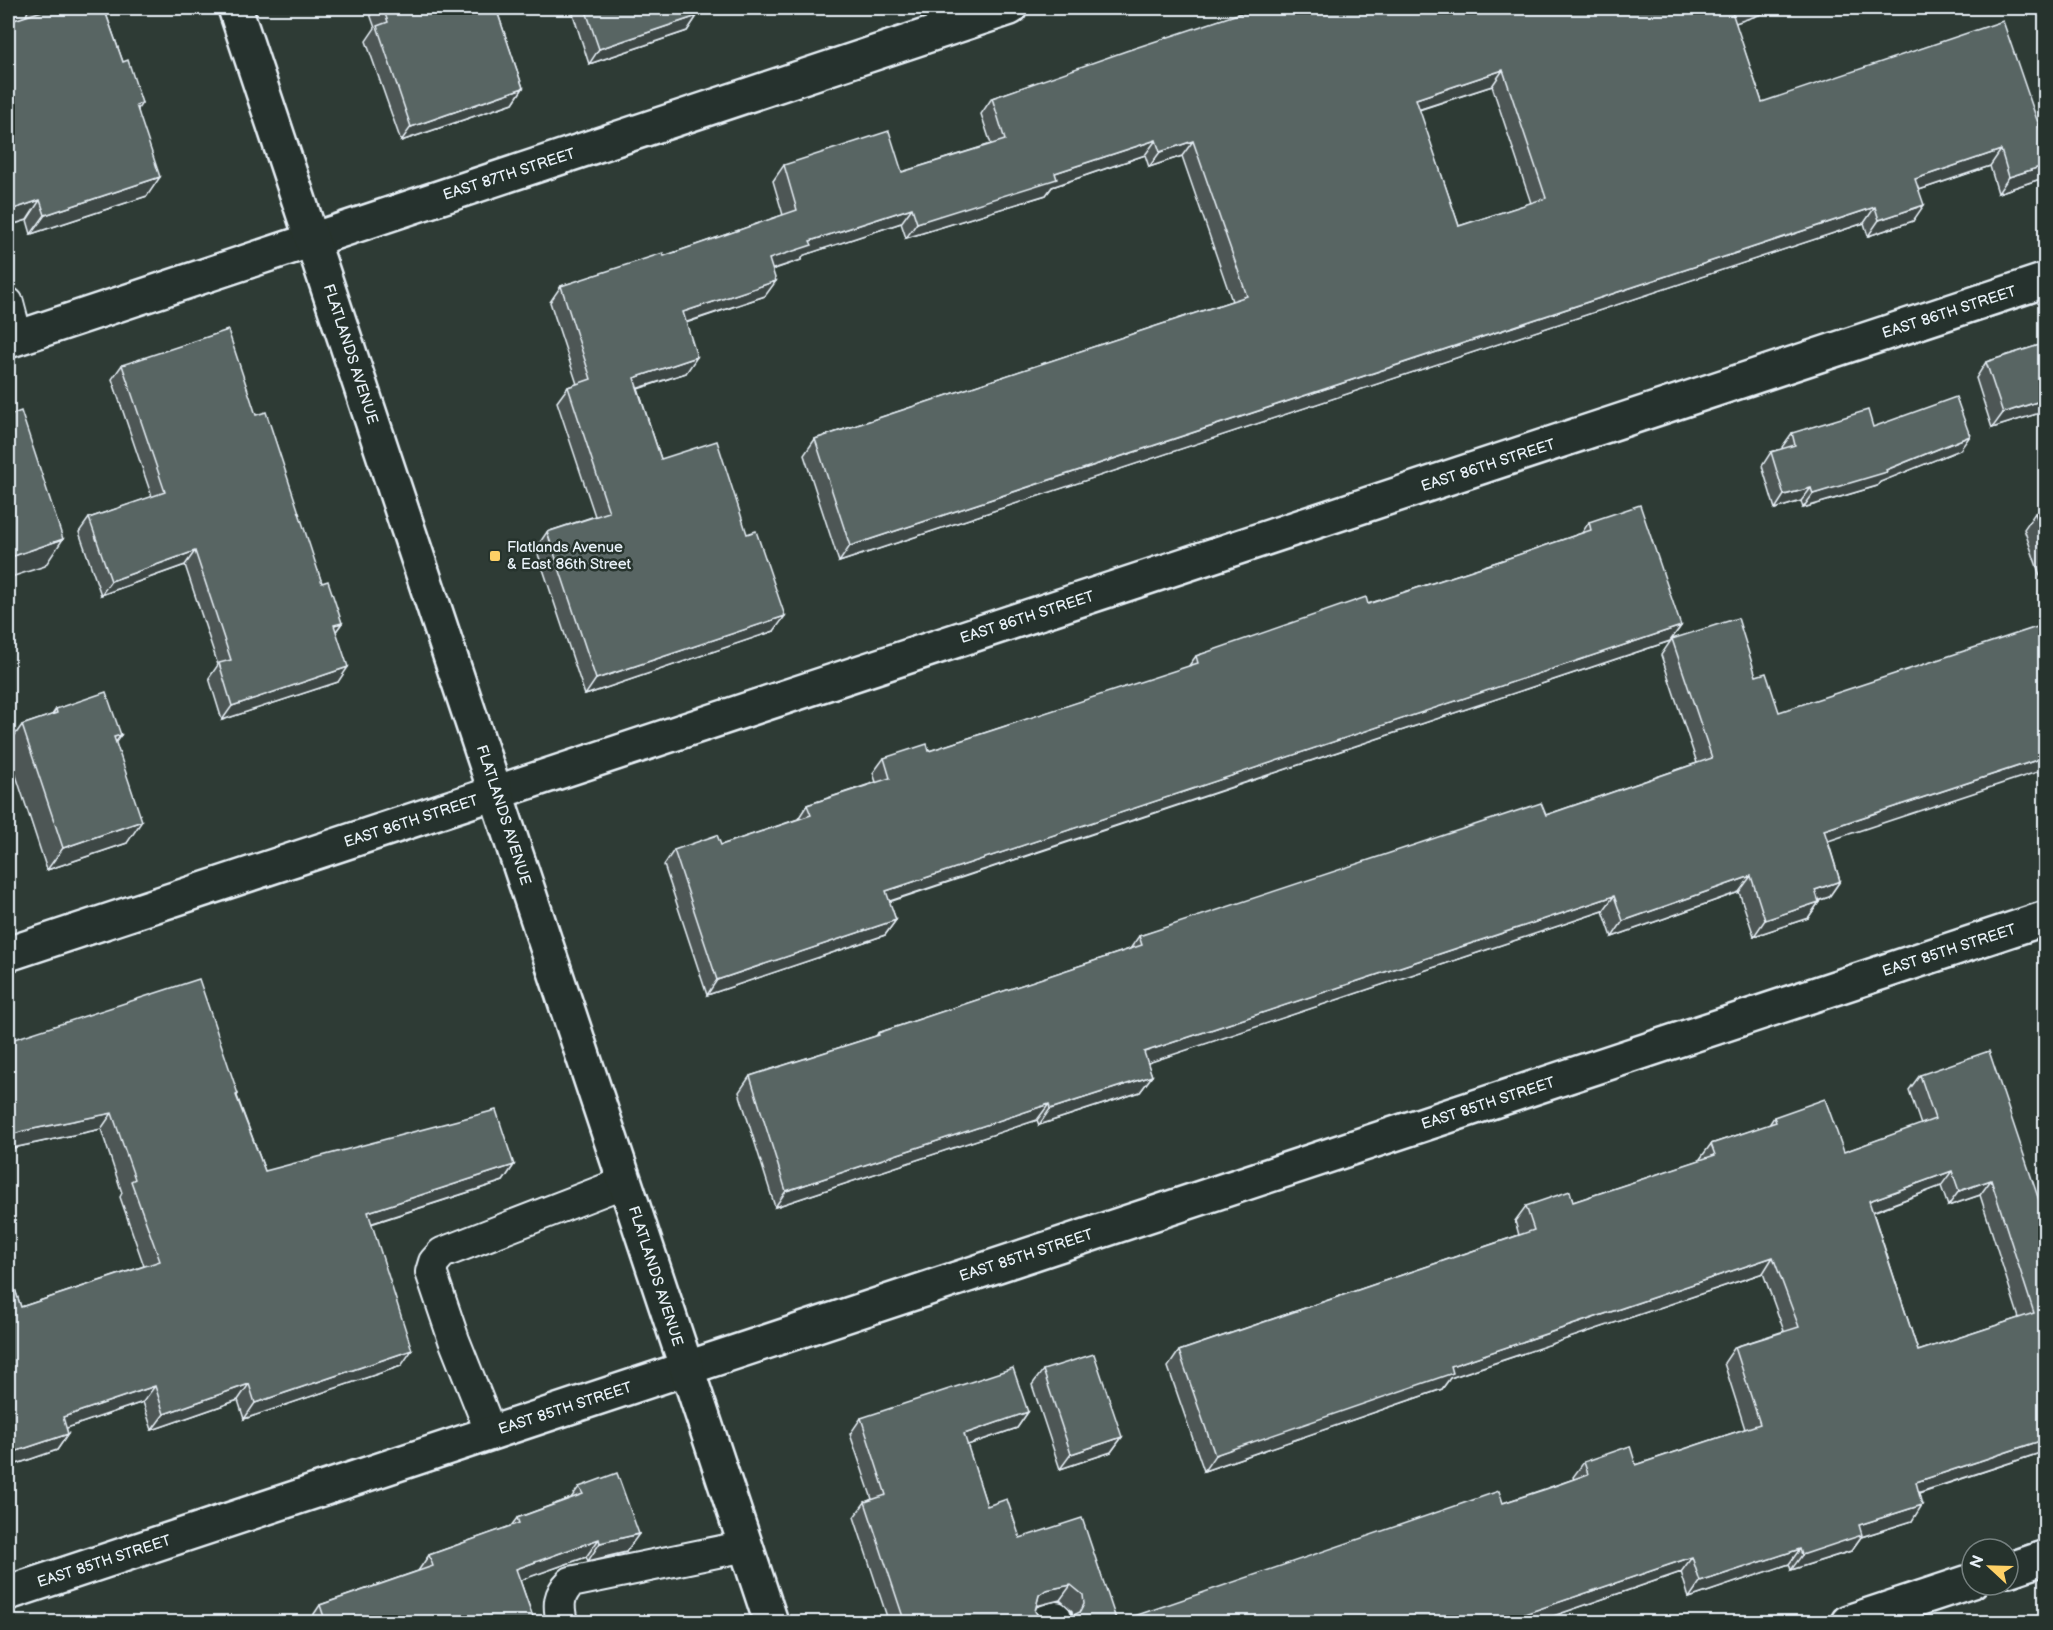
<svg xmlns="http://www.w3.org/2000/svg" width="2053" height="1630" viewBox="0 0 2053 1630" font-family="'Balsamiq Sans',sans-serif">
<rect width="100%" height="100%" fill="#2e3b35"/>
<filter id="ink" filterUnits="userSpaceOnUse"><feTurbulence type="fractalNoise" baseFrequency=".0167" numOctaves="2"/><feDisplacementMap in="SourceGraphic" scale="12" xChannelSelector="R" yChannelSelector="G"/><feConvolveMatrix kernelMatrix="1 2 1 2 8 2 1 2 1" color-interpolation-filters="sRGB"/></filter>
<g filter="url(#ink)">
<g fill="none" stroke-linecap="round" stroke-linejoin="round">
<g stroke="#e8f1f8" stroke-width="34">
<g id="service">
<polyline points="8,9 13,8"/>
<polyline points="8,303 17,337"/>
<polyline points="491,1433 454,1340 431,1272 434,1262 442,1253 625,1182"/>
<path d="M562 1622C558 1605 558 1595 571 1582L746 1546"/>
<polyline points="1041,1622 1056,1617"/>
</g>
</g>
<g stroke="#e8f1f8" stroke-width="38">
<g id="minor">
<polyline points="8,341 1010,8"/>
<polyline points="8,954 2046,280"/>
<polyline points="2008,1570 2046,1557"/>
<polyline points="8,1593 2046,918"/>
<polyline points="1848,1622 1972,1581"/>
</g>
</g>
<g stroke="#e8f1f8" stroke-width="38">
<polyline id="secondary" points="235,8 771,1622"/>
</g>
<use href="#service" stroke="#26332d" stroke-width="30"/>
<use href="#minor" stroke="#26332d" stroke-width="33"/>
<use href="#secondary" stroke="#26332d" stroke-width="33"/>
</g>
<g fill="#4d5755" stroke="#e8f1f8" stroke-width="1.5" fill-rule="evenodd">
<polygon points="29,8 104,8 123,62 142,103 138,109 147,196 31,234 27,220 8,226 8,22 26,16"/>
<polygon points="375,8 496,8 523,88 513,103 401,141 366,41 375,28 370,14"/>
<polygon points="571,8 694,8 697,16 687,31 589,64"/>
<path d="M1256 8H1779L1735 23 1762 102 2046 146V171L2040 179 1998 193 1990 166 1919 190 1913 221 1868 236 1864 223 839 562 804 455 815 439 1232 301 1182 156 1149 167 1145 155 1052 187 1046 195 906 238 901 223 804 255 801 260 772 270 765 296 686 323V373L638 389 661 459 774 631 585 695 536 548 547 532 595 516 557 402 568 387 577 384 550 302 561 286 664 256 783 215 773 181 784 165 902 172 991 144 981 114 992 98ZM1492 86 1531 203 1459 226 1419 110Z"/>
<polygon points="2046,343 2046,411 1992,428 1976,378 1986,362"/>
<polygon points="122,365 256,415 322,583 342,623 336,631 338,682 222,720 209,678 218,665 185,565 101,595 79,532 89,518 152,497 112,379"/>
<polygon points="1873,427 1960,450 1880,482 1877,486 1803,508 1801,501 1775,509 1762,466 1771,452 1783,449 1782,447 1792,433"/>
<polygon points="2046,509 2046,593 2024,529 2035,513"/>
<polygon points="1589,522 1681,626 1670,641 889,902 896,920 885,935 707,995 664,865 674,850 721,845 798,819 807,805 876,782 873,773 884,758 929,751 1188,667 1196,656 1368,604 1503,560 1582,533"/>
<polygon points="1672,639 1756,676 1779,712 1828,841 1840,881 1829,897 1818,901 1819,902 1808,918 1754,936 1739,892 1612,937 1603,911 1147,1063 1152,1076 1140,1092 1039,1125 1037,1120 775,1207 739,1092 750,1076 876,1036 878,1033 1130,949 1139,936 1546,815 1697,763 1661,655"/>
<polygon points="56,709 121,735 115,742 127,843 47,870 8,751 8,745 22,725 52,715"/>
<polygon points="2046,1024 2046,1053 2039,1034"/>
<polygon points="8,1041 238,1094 237,1096 265,1171 514,1165 503,1181 371,1224 401,1366 244,1419 238,1400 152,1430 143,1402 66,1428 68,1434 57,1450 8,1467 8,1269 21,1307 144,1266 120,1197 122,1193 101,1129 8,1149"/>
<path d="M1920 1075 2046 1221V1451L1919 1493 1912 1521 1861 1537 1851 1551 1791 1570 1789 1564 1689 1598 1681 1572 1533 1623H1058L1073 1616 1072 1611 1060 1600 1037 1605 1035 1611 1041 1620 1055 1623H889L854 1517 865 1502 872 1499 850 1434 861 1418 1028 1412 1017 1428 967 1445 987 1506 1020 1538 1117 1622 1503 1503 1574 1479 1573 1477 1584 1462 1636 1465 1745 1429 1724 1363 1735 1347 1784 1331 1763 1273 1450 1378 1442 1389 1204 1471 1168 1367 1179 1351 1519 1235 1515 1221 1526 1206 1573 1202 1701 1160 1700 1159 1711 1144 1769 1125 1774 1117 1844 1152 1921 1125 1909 1090ZM1941 1186 1948 1206 1980 1195 2019 1318 1918 1351 1873 1212Z"/>
<polygon points="1043,1370 1122,1437 1111,1452 1060,1469 1032,1385"/>
<polygon points="579,1487 626,1552 588,1561 586,1557 520,1580 535,1623 308,1623 320,1605 418,1571 429,1555 511,1526 517,1518 571,1498"/>
</g>
<g fill="#3e4745" stroke="#e8f1f8" stroke-width="1.5">
<polygon points="1744,8 1779,8 1721,28 1732,12"/>
<polygon points="697,16 687,31 589,64 599,49"/>
<polygon points="1503,70 1492,86 1405,114 1416,99"/>
<polygon points="523,88 513,103 401,141 411,127"/>
<polygon points="1156,140 1145,155 1052,187 1046,195 906,238 917,223 1055,173"/>
<polygon points="1193,141 1182,156 1149,167 1160,152"/>
<polygon points="2001,150 1990,166 1904,195 1915,179"/>
<polygon points="2046,165 2046,171 2040,179 1998,193 2009,177"/>
<polygon points="160,177 147,196 31,234 45,215"/>
<polygon points="40,200 27,220 8,226 8,211"/>
<polygon points="1924,205 1913,221 1868,236 1879,220"/>
<polygon points="1875,207 1864,223 839,562 850,546"/>
<polygon points="912,208 901,223 804,255 801,260 758,274 769,259 810,241"/>
<polygon points="776,281 765,296 672,327 683,312"/>
<polygon points="697,357 686,373 623,393 634,378"/>
<polygon points="2046,399 2046,411 1992,428 2003,413"/>
<polygon points="1970,436 1960,450 1880,482 1877,486 1803,508 1813,494 1886,470"/>
<polygon points="1811,488 1801,501 1775,509 1784,495"/>
<polygon points="63,539 45,566 8,578 8,558"/>
<polygon points="195,551 185,565 101,595 111,581"/>
<polygon points="785,616 774,631 585,695 596,679"/>
<polygon points="342,623 332,637 334,625"/>
<polygon points="1681,626 1670,641 875,906 886,891"/>
<polygon points="348,667 338,682 222,720 232,706"/>
<polygon points="121,735 105,757 114,737"/>
<polygon points="2046,757 2046,769 1813,846 1824,830"/>
<polygon points="142,821 127,843 47,870 63,848"/>
<polygon points="1751,876 1739,892 1612,937 1623,921"/>
<polygon points="1840,881 1829,897 1804,905 1815,890"/>
<polygon points="1614,896 1603,911 1133,1068 1144,1052"/>
<polygon points="1819,902 1808,918 1754,936 1765,920"/>
<polygon points="896,920 885,935 707,995 717,980"/>
<polygon points="1152,1076 1140,1092 1039,1125 1050,1109"/>
<polygon points="1049,1104 1037,1120 775,1207 786,1191"/>
<polygon points="112,1113 101,1129 8,1149 8,1136 23,1131"/>
<polygon points="514,1165 503,1181 357,1228 368,1212"/>
<polygon points="1952,1171 1941,1186 1858,1217 1869,1201"/>
<polygon points="1991,1180 1980,1195 1948,1206 1959,1191"/>
<polygon points="1773,1257 1763,1273 1450,1378 1442,1389 1204,1471 1215,1455 1451,1366"/>
<polygon points="412,1350 401,1366 244,1419 255,1403"/>
<polygon points="249,1384 238,1400 152,1430 164,1414"/>
<polygon points="155,1386 143,1402 52,1433 63,1417"/>
<polygon points="1028,1412 1017,1428 953,1450 964,1434"/>
<polygon points="68,1434 57,1450 8,1467 8,1454"/>
<polygon points="1122,1437 1111,1452 1060,1469 1071,1454"/>
<polygon points="2046,1439 2046,1451 1905,1497 1916,1482"/>
<polygon points="1922,1505 1912,1521 1861,1537 1851,1551 1791,1570 1802,1555 1859,1525"/>
<polygon points="639,1534 626,1552 588,1561 600,1543"/>
<polygon points="599,1539 586,1557 504,1586 516,1569"/>
<polygon points="1800,1549 1789,1564 1689,1598 1700,1582"/>
<polygon points="1692,1557 1681,1572 1533,1623 1498,1623"/>
<polygon points="1071,1585 1060,1600 1036,1606 1039,1595 1046,1590"/>
</g>
<g fill="#596563" stroke="#e8f1f8" stroke-width="1.5" fill-rule="evenodd">
<polygon points="41,8 104,8 123,62 128,60 142,103 136,105 160,177 45,215 40,200 8,211 8,22 42,11"/>
<polygon points="383,8 496,8 523,88 411,127 377,26 388,22"/>
<polygon points="585,8 694,8 697,16 599,49"/>
<path d="M1256 8H1744L1732 12 1762 102 2003 21 2046 146V165L2009 177 2001 150 1915 179 1924 205 1879 220 1875 207 850 546 815 439 1247 296 1193 141 1160 152 1156 140 1055 173 1057 179 917 223 912 208 810 241 812 245 769 259 776 281 683 312 697 357 634 378 661 459 717 441 747 534 756 531 785 616 596 679 547 532 609 512 568 387 591 379 561 286 663 253 664 256 797 210 784 165 889 131 902 172 1005 140 992 98 1126 51ZM1503 70 1546 198 1459 226 1416 99Z"/>
<polygon points="228,330 256,415 266,412 322,583 328,581 342,623 334,625 348,667 232,706 219,663 231,660 195,551 111,581 89,518 165,492 122,365"/>
<polygon points="2046,343 2046,399 2003,413 1986,362"/>
<polygon points="1956,397 1970,436 1886,470 1887,472 1813,494 1811,488 1784,495 1771,452 1795,445 1792,433 1868,410 1873,427"/>
<polygon points="21,411 63,539 8,558 8,416"/>
<polygon points="1640,505 1681,626 886,891 896,920 717,980 674,850 717,835 721,845 811,815 807,805 890,778 884,758 927,744 929,751 1198,663 1196,656 1366,597 1368,604 1503,560 1591,530 1589,522"/>
<polygon points="2046,509 2046,544 2035,513"/>
<polygon points="1738,618 1756,676 1766,673 1779,712 2046,624 2046,757 1824,830 1840,881 1815,890 1819,902 1765,920 1751,876 1623,921 1614,896 1144,1052 1152,1076 1050,1109 1049,1104 786,1191 750,1076 879,1035 878,1033 1142,945 1139,936 1541,803 1546,815 1712,758 1672,639"/>
<polygon points="106,692 121,735 114,737 142,821 63,848 22,725 57,713 56,709"/>
<polygon points="199,979 238,1094 236,1095 265,1171 496,1110 514,1165 368,1212 412,1350 255,1403 249,1384 164,1414 155,1386 63,1417 68,1434 8,1454 8,1269 21,1307 160,1261 131,1181 135,1179 112,1113 23,1131 8,1136 8,1041"/>
<path d="M1989 1051 2046 1221V1439L1916 1482 1922 1505 1859 1525 1862 1535 1802 1555 1800 1549 1700 1582 1692 1557 1498 1623H1058L1080 1612 1084 1604 1083 1595 1071 1585 1046 1590 1039 1595 1035 1611 1041 1620 1055 1623H905L865 1502 886 1495 861 1418 1013 1368 1028 1412 964 1434 987 1506 1007 1499 1020 1538 1082 1518 1117 1622 1499 1491 1503 1503 1546 1489 1588 1474 1584 1462 1630 1446 1636 1465 1760 1424 1735 1347 1799 1327 1773 1257 1451 1366 1453 1373 1215 1455 1179 1351 1534 1230 1526 1206 1570 1191 1573 1202 1715 1155 1711 1144 1776 1122 1774 1117 1825 1099 1844 1152 1935 1119 1920 1075ZM1952 1171 1959 1191 1991 1180 2034 1313 1918 1351 1869 1201Z"/>
<polygon points="1094,1354 1122,1437 1071,1454 1043,1370"/>
<polygon points="617,1473 639,1534 600,1543 599,1539 516,1569 535,1623 326,1623 320,1605 433,1566 429,1555 519,1523 517,1518 583,1494 579,1487"/>
</g>
</g>
<rect fill="#ffd166" stroke="#26332d" stroke-width="2" x="489" y="550" width="12" height="12" rx="3"/>
<g text-anchor="middle" stroke-width="5" stroke-linejoin="round" paint-order="stroke">
<g font-size="15" fill="#e8f1f8" stroke="#26332d">
<text transform="translate(509 174) rotate(-18)" y="5">EAST 87TH STREET</text>
<text transform="translate(1949 312) rotate(-18)" y="5">EAST 86TH STREET</text>
<text transform="translate(351 354) rotate(72)" y="5">FLATLANDS AVENUE</text>
<text transform="translate(1488 465) rotate(-18)" y="5">EAST 86TH STREET</text>
<text transform="translate(1027 617) rotate(-18)" y="5">EAST 86TH STREET</text>
<text transform="translate(504 815) rotate(72)" y="5">FLATLANDS AVENUE</text>
<text transform="translate(411 821) rotate(-18)" y="5">EAST 86TH STREET</text>
<text transform="translate(1949 950) rotate(-18)" y="5">EAST 85TH STREET</text>
<text transform="translate(1488 1103) rotate(-18)" y="5">EAST 85TH STREET</text>
<text transform="translate(1026 1255) rotate(-18)" y="5">EAST 85TH STREET</text>
<text transform="translate(656 1276) rotate(72)" y="5">FLATLANDS AVENUE</text>
<text transform="translate(565 1408) rotate(-18)" y="5">EAST 85TH STREET</text>
<text transform="translate(104 1561) rotate(-18)" y="5">EAST 85TH STREET</text>
</g>
<g font-size="15" fill="#e8f1f8" stroke="#26332d" text-anchor="start">
<text x="507" y="552">Flatlands Avenue<tspan x="507" dy="17">&amp; East 86th Street</tspan></text>
</g>
</g>
<rect width="2053" height="1630" fill="none" stroke="#26332d" stroke-width="30"/>
<rect x="15" y="15" width="2023" height="1600" fill="none" stroke="#e8f1f8" stroke-width="2" filter="url(#ink)"/>
<g transform="translate(1990 1567) rotate(292)"><circle r="28" fill="#26332d" stroke="#747f7e" stroke-width="1.5"/>
<path d="M0-4.5L10 22L0 15L-10 22Z" fill="#ffd166"/>
<text y="-9" font-size="16" font-weight="bold" text-anchor="middle" fill="#e8f1f8">N</text>
</g>
</svg>
